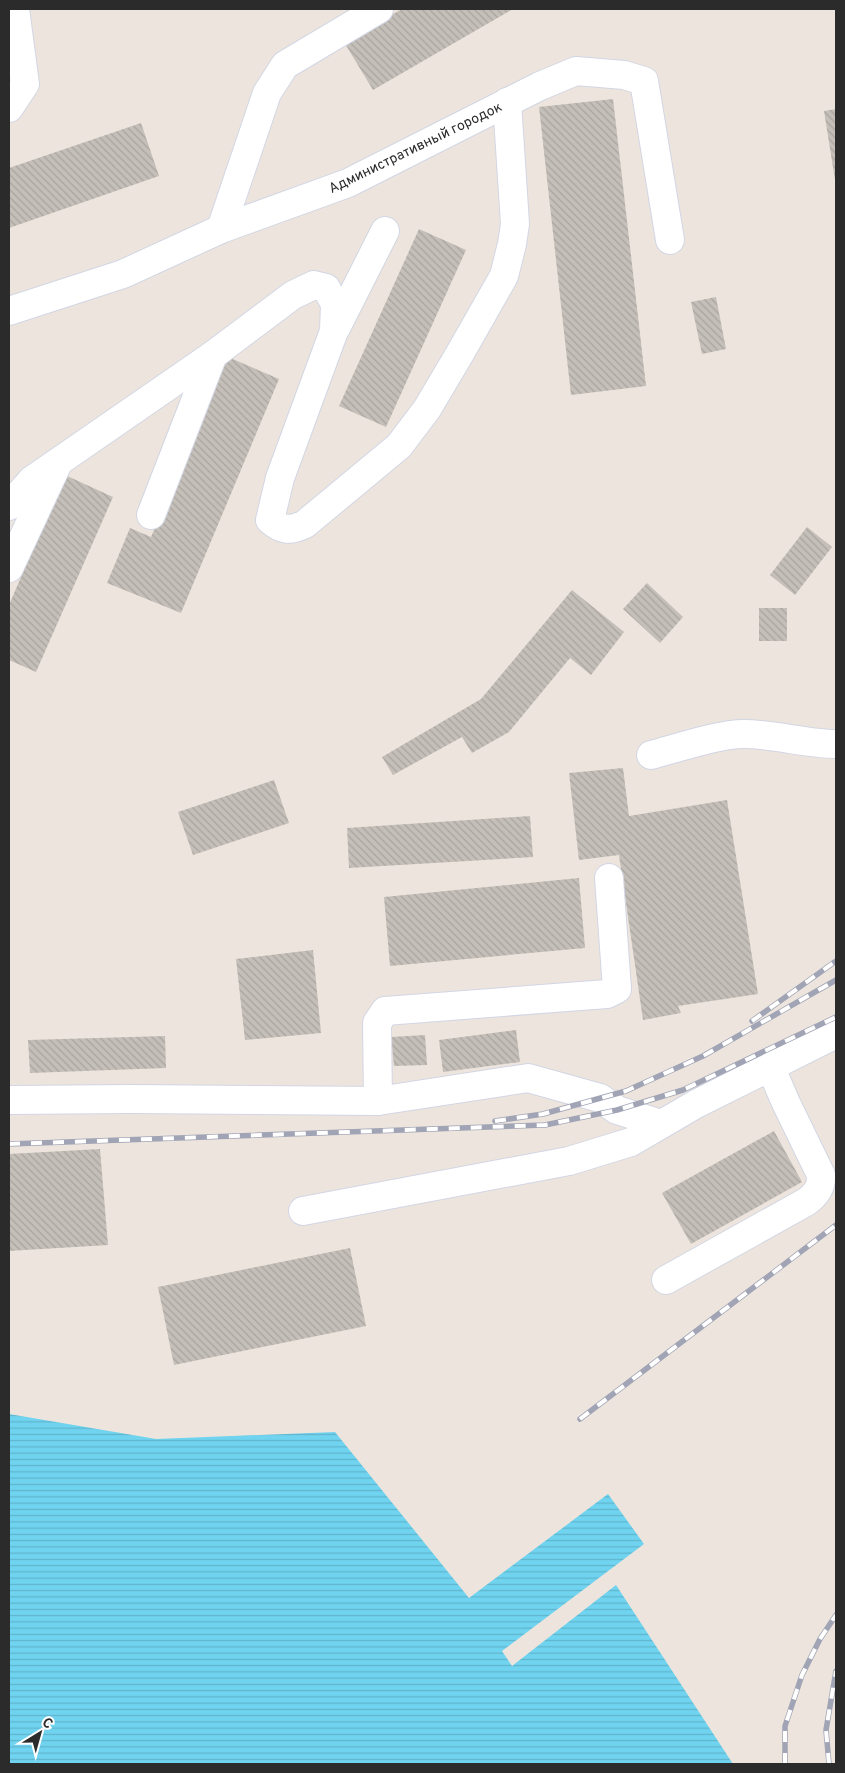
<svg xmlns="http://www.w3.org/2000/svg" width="845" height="1773" viewBox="0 0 845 1773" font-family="Overpass,sans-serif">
<defs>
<pattern id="water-rules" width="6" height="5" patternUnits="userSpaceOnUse" patternTransform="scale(1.25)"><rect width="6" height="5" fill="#70d3ef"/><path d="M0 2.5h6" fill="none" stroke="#61b5cd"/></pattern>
<pattern id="building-back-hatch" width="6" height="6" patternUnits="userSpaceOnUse" patternTransform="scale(1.25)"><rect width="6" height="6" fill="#c5bfb9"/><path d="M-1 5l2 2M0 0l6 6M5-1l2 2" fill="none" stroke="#a9a49f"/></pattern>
</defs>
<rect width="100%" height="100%" fill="#ede5dd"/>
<polygon fill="url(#water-rules)" points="9,1414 156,1439 335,1432 469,1598 608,1494 644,1544 502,1651 512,1666 616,1585 733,1764 9,1764"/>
<g fill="url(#building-back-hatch)">
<polygon points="402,9 513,9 373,90 344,42"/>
<polygon points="613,99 646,386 571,395 539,107"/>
<polygon points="836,109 836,180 835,180 824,111"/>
<polygon points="141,123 159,176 9,228 9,168"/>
<polygon points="419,229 466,250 386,427 339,406"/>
<polygon points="716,297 726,349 702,354 691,302"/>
<polygon points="228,357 279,379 181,613 107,583 130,528 151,537"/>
<polygon points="65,475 113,497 36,672 9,660 9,605"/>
<polygon points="807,527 832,547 795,595 770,575"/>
<polygon points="647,583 683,617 660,643 623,609"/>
<polygon points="572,590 624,632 591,675 570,658 509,732 472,753 462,737 393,775 382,757 481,699"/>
<rect x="759" y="608" width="28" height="33"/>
<polygon points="623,768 629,816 727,800 758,994 678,1006 681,1013 643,1020 619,855 579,860 569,773"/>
<polygon points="274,780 289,823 193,855 178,812"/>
<polygon points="530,816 533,857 349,868 347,828"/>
<polygon points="579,878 585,948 390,966 384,897"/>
<polygon points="313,950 321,1033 245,1040 236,959"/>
<polygon points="516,1030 520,1062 443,1072 439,1040"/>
<polygon points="425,1035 427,1065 394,1066 391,1037"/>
<polygon points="165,1036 166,1068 30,1073 28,1040"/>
<polygon points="774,1131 802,1182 691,1244 662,1193"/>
<polygon points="100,1149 108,1245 9,1251 9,1154"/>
<polygon points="350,1248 366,1326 174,1365 158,1287"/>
</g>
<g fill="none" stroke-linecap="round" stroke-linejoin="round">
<g stroke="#d2d6e4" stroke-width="30">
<g id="minor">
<polyline points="9,108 25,84 15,9"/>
<polyline points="221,229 267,93 285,65 379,9"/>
<polyline points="9,311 123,274 221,229 348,183 540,86 576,71 624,75 644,81 670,240"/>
<polyline points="336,328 385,231"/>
<path d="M9 506 32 480 213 355 293 295 314 285 326 288 335 304 334 331 280 478 270 520C282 531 291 531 305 524L399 446 427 409 459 355 504 276 512 244 515 224 507 102"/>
<polyline points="151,515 213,355"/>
<polyline points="9,568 57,465"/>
<path d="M651 755C678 748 718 734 744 734 775 734 806 744 836 744"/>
<polyline points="9,1100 131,1099 378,1101 528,1078 600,1098 617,1110 661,1124"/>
<polyline points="378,1101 377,1023 385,1011 607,994 617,989 609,878"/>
<polyline points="303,1211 569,1161 631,1142 696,1104 836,1034"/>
<path d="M666 1280 806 1202C816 1195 822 1187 821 1175L786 1103 770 1066"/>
</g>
</g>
<use href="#minor" stroke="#fff" stroke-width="28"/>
<g stroke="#a0a4b5" stroke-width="5.5">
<g id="rail">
<polyline points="752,1021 836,961"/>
<polyline points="495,1121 543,1114 626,1091 703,1056 836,980"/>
<polyline points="9,1144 545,1125 617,1110 683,1090 836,1017"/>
<polyline points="580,1419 836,1225"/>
<polyline points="785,1764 785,1726 802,1675 820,1639 836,1615"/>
<polyline points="829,1764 826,1730 836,1671"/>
</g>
</g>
<use href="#rail" stroke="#fff" stroke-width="4" stroke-dasharray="11" stroke-linecap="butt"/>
</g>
<g text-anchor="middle" stroke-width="4.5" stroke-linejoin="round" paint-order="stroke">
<g font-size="14" fill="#2b2b2b" stroke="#fff">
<text transform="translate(415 147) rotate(-26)" y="5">Административный городок</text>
</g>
</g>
<rect width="845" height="1773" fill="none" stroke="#2b2b2b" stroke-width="20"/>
<g transform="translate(40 1733) rotate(37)" stroke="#ffffff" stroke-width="4" paint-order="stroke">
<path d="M0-4L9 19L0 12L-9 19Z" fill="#2b2b2b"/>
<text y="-8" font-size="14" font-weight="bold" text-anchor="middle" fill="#2b2b2b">С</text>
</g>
</svg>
